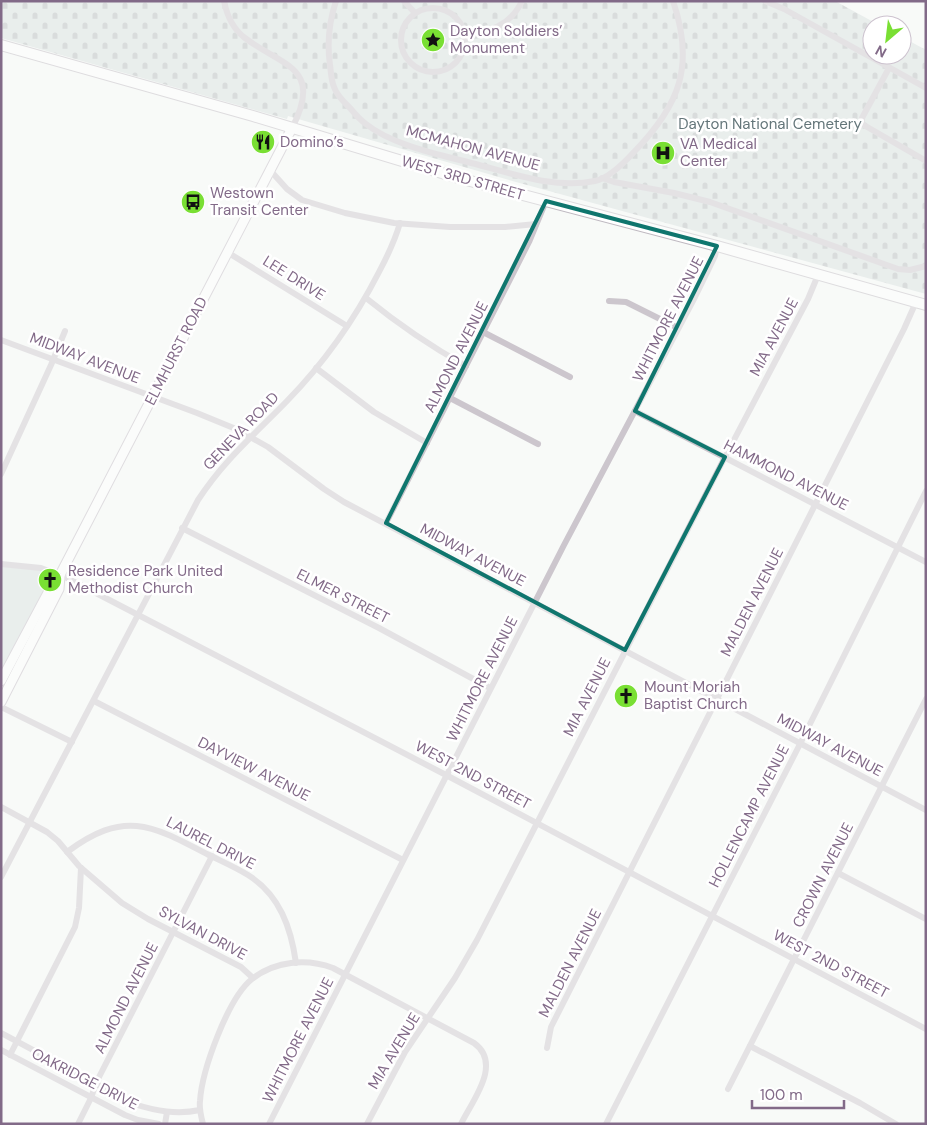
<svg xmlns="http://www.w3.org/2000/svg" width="927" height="1125" viewBox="0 0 927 1125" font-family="'DM Sans',sans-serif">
<defs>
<pattern id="cemetery-stones" width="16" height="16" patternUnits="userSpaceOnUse" patternTransform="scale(1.25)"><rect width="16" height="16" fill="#d7dfde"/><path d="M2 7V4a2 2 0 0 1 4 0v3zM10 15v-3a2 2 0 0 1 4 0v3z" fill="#b4b9ba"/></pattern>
</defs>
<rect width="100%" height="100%" fill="#f8faf8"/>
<polygon fill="url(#cemetery-stones)" points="1,1 835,1 879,25 872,25 872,55 902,55 902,37 926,50 926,294 516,182 305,121 288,116 287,119 1,38"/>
<polygon fill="#d7dfde" points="1,564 17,565 60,575 1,681"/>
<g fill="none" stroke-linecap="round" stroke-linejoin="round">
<g stroke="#c2bac4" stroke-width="11">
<g id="secondary">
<polyline points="1,681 51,587 60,575 292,128"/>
<polyline points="1,702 59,589 60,575"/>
</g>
</g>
<g stroke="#bfb9c1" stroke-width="12">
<polyline id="primary" points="1,45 253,116 455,177 717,246 926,305"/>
</g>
<g stroke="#ccc6cd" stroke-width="6">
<path d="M224 1C227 16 233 29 245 38 282 66 324 67 292 128"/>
<path d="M336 1C329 22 327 44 330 65 331 72 331 80 334 87 337 96 344 102 350 108 355 114 360 120 366 124 393 146 446 156 479 165 516 175 557 189 595 181 609 178 624 163 634 152 680 105 695 65 673 1"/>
<polyline points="404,1 415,13"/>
<polyline points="765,1 784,9 926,88"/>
<circle cx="433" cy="40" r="32"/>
<path d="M465 36C490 32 511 25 522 1"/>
<polyline points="889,68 862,118 862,124 926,161"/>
<polyline points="269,169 287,189 302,200 345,213 394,223 450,227 505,227 536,224"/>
<polyline points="602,178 614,182 674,193 710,202 898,269 910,270 926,266"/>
<polyline points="227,252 347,326"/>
<path d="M366 298C398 324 430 346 466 366"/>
<polyline points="609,301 626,302 678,328"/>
<polyline points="483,332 570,377"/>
<polyline points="1,340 197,413 236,429 268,447 324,489 344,502 926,810"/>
<polyline points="316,368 374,412 427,443"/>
<polyline points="450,398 538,444"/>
<polyline points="635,411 926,562"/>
<polyline points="1,474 51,365 65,331"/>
<polyline points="386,523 529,242 546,201"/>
<polyline points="182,528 379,628 490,688"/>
<polyline points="1,564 41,568 67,578 446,775 926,1029"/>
<polyline points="94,701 403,860"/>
<polyline points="1,707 72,742"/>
<polyline points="1,807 47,832 58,841 79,866 122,903 148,919 241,967 253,978"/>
<path d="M67 852C124 810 150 824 207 854 221 861 235 867 248 875 280 895 291 928 296 963"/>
<polyline points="838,873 926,919"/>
<path d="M1 877 198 500C224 460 254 435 287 401 324 363 355 319 379 272 387 257 395 240 400 223"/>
<path d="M1 1033 134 1104C156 1111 177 1115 200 1110"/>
<polyline points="750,1046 860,1103 896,1124"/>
<polyline points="547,1048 551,1027 904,329 916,302"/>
<polyline points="1,1050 125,1115 138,1120 159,1124"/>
<polyline points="10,1055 75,927 79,908 81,868"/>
<polyline points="728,1089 926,699"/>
<polyline points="78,1124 91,1098 96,1083 212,856"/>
<polyline points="165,1124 167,1112"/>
<path d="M203 1124C201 1116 199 1109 200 1101 202 1070 228 998 252 979 275 961 306 958 333 968L474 1043C503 1064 472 1101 461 1124"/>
<polyline points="269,1124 564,545 695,297 715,256 717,246"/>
<polyline points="367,1124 405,1052 455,978 477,940 725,457 808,299 818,275"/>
<polyline points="606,1124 800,744 926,491"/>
</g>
<use href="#secondary" stroke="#fff" stroke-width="9"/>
<use href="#primary" stroke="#fff" stroke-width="10"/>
</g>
<path d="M0 0H927V1125H0ZM546 201 717 246 635 411 725 457 625 650 386 523Z" fill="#f8faf8" fill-opacity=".55" fill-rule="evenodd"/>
<path fill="none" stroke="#0f766e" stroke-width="4" stroke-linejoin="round" d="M546 201 717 246 635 411 725 457 625 650 386 523Z"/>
<defs>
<g id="sight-disc" transform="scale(1.25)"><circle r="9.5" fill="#79df33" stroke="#fff"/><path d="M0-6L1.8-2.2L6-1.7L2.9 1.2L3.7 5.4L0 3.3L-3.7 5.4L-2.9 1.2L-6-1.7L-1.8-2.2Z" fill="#111"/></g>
<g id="restaurant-disc" transform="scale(1.25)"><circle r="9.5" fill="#79df33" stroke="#fff"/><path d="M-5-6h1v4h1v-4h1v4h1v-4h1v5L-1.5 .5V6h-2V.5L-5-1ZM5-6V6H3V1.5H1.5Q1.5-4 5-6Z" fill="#111"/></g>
<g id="hospital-disc" transform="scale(1.25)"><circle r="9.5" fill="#79df33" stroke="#fff"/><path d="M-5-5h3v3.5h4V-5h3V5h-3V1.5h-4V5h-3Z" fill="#111"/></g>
<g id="bus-disc" transform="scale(1.25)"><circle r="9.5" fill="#79df33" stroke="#fff"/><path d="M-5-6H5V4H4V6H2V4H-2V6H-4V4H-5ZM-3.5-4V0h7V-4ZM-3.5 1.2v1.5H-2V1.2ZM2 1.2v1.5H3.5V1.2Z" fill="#111"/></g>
<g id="church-disc" transform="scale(1.25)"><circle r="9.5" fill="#79df33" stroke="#fff"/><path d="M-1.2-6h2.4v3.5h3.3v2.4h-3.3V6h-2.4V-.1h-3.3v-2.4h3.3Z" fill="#111"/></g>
</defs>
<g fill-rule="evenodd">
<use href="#sight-disc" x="433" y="40"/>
<use href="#restaurant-disc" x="263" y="142"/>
<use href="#hospital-disc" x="663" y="153"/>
<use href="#bus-disc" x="193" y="202"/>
<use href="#church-disc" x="50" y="580"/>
<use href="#church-disc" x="626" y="696"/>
</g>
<g text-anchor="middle" stroke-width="5" stroke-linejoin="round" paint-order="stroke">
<g font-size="15" fill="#826a88" stroke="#fff" text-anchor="start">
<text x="450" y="36">Dayton Soldiers’<tspan x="450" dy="17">Monument</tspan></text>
<text x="280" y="147">Domino’s</text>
<text x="680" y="149">VA Medical<tspan x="680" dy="17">Center</tspan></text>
<text x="210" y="198">Westown<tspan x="210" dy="17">Transit Center</tspan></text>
<text x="68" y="576">Residence Park United<tspan x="68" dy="17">Methodist Church</tspan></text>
<text x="644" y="692">Mount Moriah<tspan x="644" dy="17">Baptist Church</tspan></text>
</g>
<g font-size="15" fill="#64767a" stroke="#fff">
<text x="770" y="129">Dayton National Cemetery</text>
</g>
<g font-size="15" fill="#826a88" stroke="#fff">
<text transform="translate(473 148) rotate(15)" y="5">MCMAHON AVENUE</text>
<text transform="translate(463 178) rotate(16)" y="5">WEST 3RD STREET</text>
<text transform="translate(294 278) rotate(32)" y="5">LEE DRIVE</text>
<text transform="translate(668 319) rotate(-63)" y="5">WHITMORE AVENUE</text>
<text transform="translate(774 337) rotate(-62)" y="5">MIA AVENUE</text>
<text transform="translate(176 351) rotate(-63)" y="5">ELMHURST ROAD</text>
<text transform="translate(456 357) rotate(-63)" y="5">ALMOND AVENUE</text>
<text transform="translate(85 358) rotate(21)" y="5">MIDWAY AVENUE</text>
<text transform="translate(241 431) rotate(-46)" y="5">GENEVA ROAD</text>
<text transform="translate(786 475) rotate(27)" y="5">HAMMOND AVENUE</text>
<text transform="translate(473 555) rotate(28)" y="5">MIDWAY AVENUE</text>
<text transform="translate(343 596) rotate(27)" y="5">ELMER STREET</text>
<text transform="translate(752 602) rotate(-63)" y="5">MALDEN AVENUE</text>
<text transform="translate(482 679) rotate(-63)" y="5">WHITMORE AVENUE</text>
<text transform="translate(587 697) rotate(-63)" y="5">MIA AVENUE</text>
<text transform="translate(830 745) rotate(28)" y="5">MIDWAY AVENUE</text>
<text transform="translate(254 769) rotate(27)" y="5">DAYVIEW AVENUE</text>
<text transform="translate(473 775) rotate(28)" y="5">WEST 2ND STREET</text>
<text transform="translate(749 816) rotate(-63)" y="5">HOLLENCAMP AVENUE</text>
<text transform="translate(211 843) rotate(27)" y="5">LAUREL DRIVE</text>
<text transform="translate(823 875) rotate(-63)" y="5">CROWN AVENUE</text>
<text transform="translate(203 933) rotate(28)" y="5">SYLVAN DRIVE</text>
<text transform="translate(570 963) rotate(-63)" y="5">MALDEN AVENUE</text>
<text transform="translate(831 964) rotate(28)" y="5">WEST 2ND STREET</text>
<text transform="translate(126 998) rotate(-63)" y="5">ALMOND AVENUE</text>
<text transform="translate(298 1040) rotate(-63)" y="5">WHITMORE AVENUE</text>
<text transform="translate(394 1051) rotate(-59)" y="5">MIA AVENUE</text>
<text transform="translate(85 1079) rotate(27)" y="5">OAKRIDGE DRIVE</text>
</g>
</g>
<rect width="927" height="1125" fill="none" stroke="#826a88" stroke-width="5"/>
<g transform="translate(887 40) rotate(208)"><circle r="24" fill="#ffffff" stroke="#cdc3cf"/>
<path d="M0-4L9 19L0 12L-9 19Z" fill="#79df33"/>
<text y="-8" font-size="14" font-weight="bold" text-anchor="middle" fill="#826a88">N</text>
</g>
<path d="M752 1100v8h92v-8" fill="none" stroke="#826a88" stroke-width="2.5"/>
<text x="760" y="1100" font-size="15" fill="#826a88" stroke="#ffffff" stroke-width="4" paint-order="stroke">100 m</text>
</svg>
